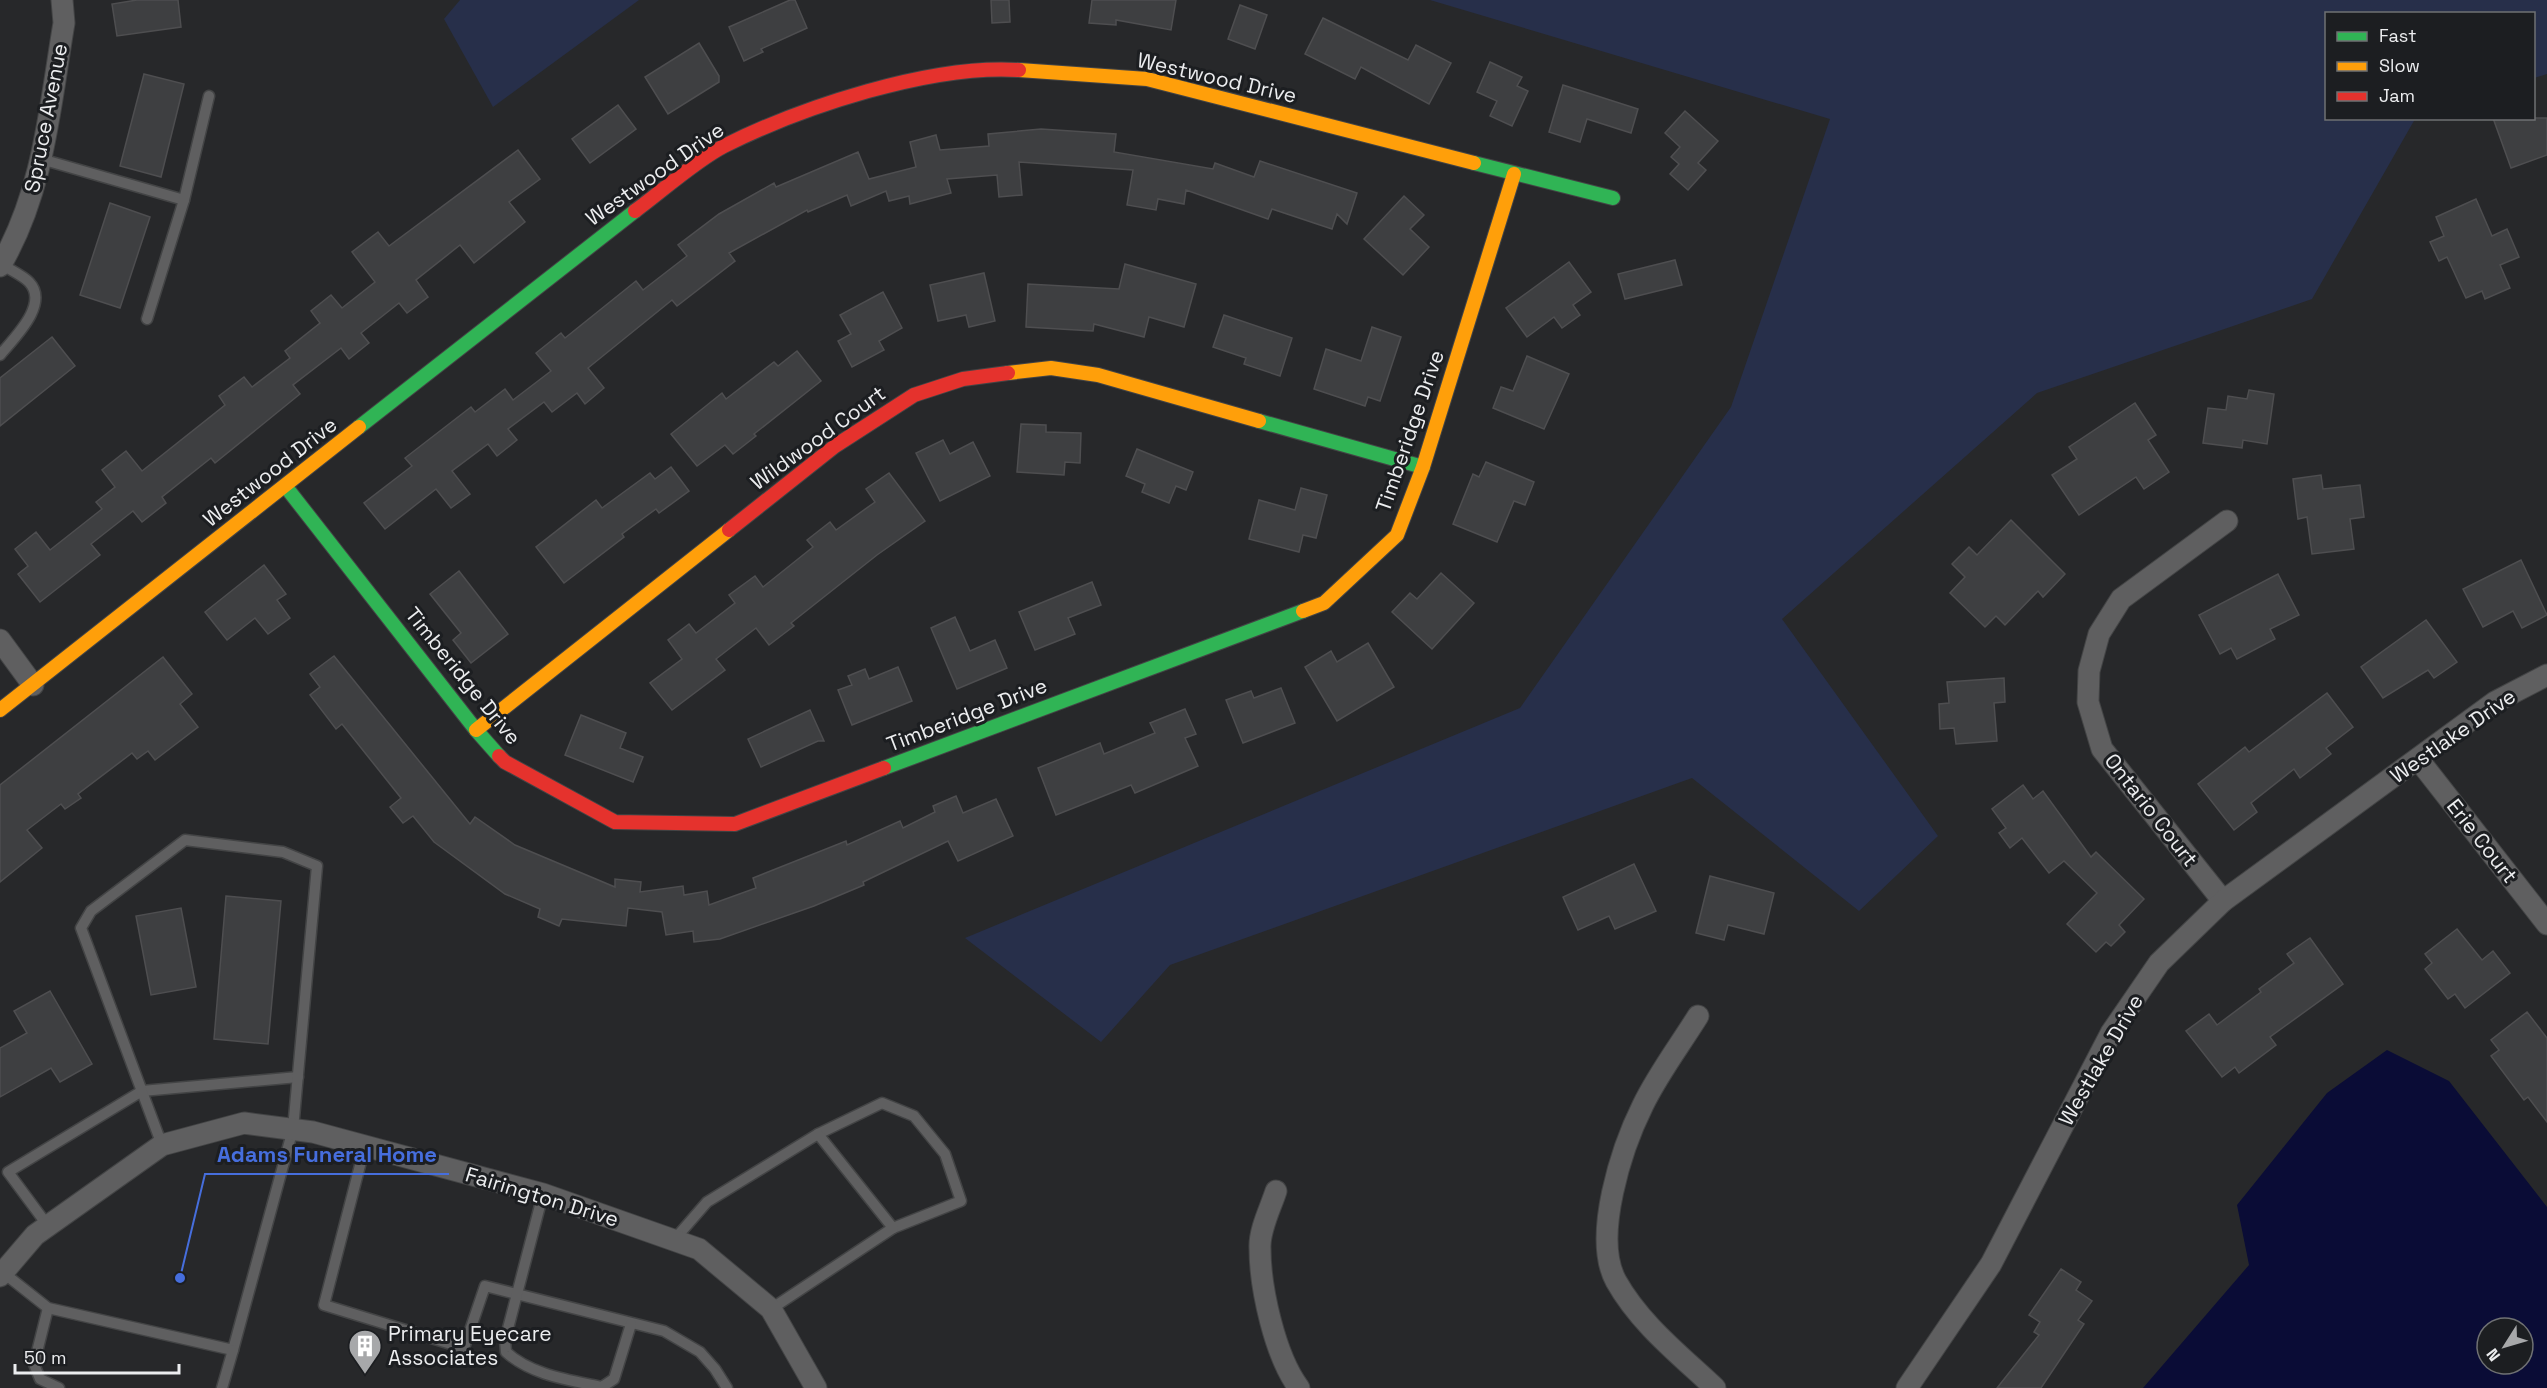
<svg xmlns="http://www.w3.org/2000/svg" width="2547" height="1388" viewBox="0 0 2547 1388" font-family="'Space Grotesk',sans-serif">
<rect width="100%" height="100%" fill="#27282a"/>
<g fill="#272f4a">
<polygon points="460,0 639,0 493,107 444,19"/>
<polygon points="1430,0 2547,0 2547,74 2534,78 2534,14 2326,14 2326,118 2415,119 2312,299 2037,393 1782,619 1938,836 1859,911 1692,778 1170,965 1101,1042 965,938 1520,708 1731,407 1830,119"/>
</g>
<path fill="#0a0c36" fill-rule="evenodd" d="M2387 1050 2449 1081 2547 1207V1388H2143L2249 1265 2237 1205 2327 1093ZM2487 1328H2523V1364H2487Z"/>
<g fill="#3e3f41" stroke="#4e4e50" stroke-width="1.5">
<polygon points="137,0 178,0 181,27 117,36 112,4"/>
<polygon points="790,0 795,0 807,28 761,49 763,52 744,61 729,27"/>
<polygon points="991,0 1009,0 1010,22 992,23"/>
<polygon points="1092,0 1176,0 1171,30 1116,20 1116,25 1089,23"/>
<polygon points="1240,5 1267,15 1255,49 1228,39"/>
<polygon points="1323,18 1408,60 1416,45 1451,63 1429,104 1361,67 1355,79 1305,54"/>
<polygon points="699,43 719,76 719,82 668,114 645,77"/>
<polygon points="1490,62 1522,77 1517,86 1528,91 1512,126 1490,116 1497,101 1477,92"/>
<polygon points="144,74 184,84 161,177 120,166"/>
<polygon points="1563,85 1638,109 1631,133 1587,119 1580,142 1549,132"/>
<polygon points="618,105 636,129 590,163 572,139"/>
<polygon points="1685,111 1718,141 1698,163 1706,170 1688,190 1670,174 1679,164 1671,157 1680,147 1665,133"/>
<polygon points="2493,118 2547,118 2547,155 2511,168"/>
<polygon points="1041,129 1116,134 1114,152 1213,169 1215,163 1254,177 1260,161 1357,193 1347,224 1337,214 1332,229 1272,209 1268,219 1186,190 1184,204 1158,199 1156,210 1127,205 1133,170 1019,162 1022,195 999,197 997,175 947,179 951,193 910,204 909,196 889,201 886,191 851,206 847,195 808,212 807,210 729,253 735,261 677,306 672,300 588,368 604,388 585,404 577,393 552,412 544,402 508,429 517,440 497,456 488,444 452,471 470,494 451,508 436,489 385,529 364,503 412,466 405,458 471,407 475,412 505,389 513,400 551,371 536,353 561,333 565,338 636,281 643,290 687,256 678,245 719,214 774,183 776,187 858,152 869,179 916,167 910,142 936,135 940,150 989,146 988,134"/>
<polygon points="518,150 540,179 509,202 525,222 474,263 460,245 416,280 428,297 407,313 399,303 361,333 369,343 349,359 341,348 293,385 300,394 215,463 211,458 162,497 166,503 142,522 133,511 91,544 100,555 40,602 18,574 28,566 15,549 36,532 50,550 102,509 96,502 115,487 102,470 126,451 142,471 225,405 219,396 244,377 252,387 290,358 285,351 320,323 311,311 331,295 342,308 375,282 352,252 378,232 389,246"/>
<polygon points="1404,196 1424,215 1410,229 1429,247 1403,275 1364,239"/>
<polygon points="2476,199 2492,236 2507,229 2519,257 2500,265 2510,288 2485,299 2482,291 2466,298 2447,257 2439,261 2430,242 2444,236 2436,217"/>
<polygon points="110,203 150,217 120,308 80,295"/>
<polygon points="1675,260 1682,285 1625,299 1618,274"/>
<polygon points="1569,262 1591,292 1573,305 1580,315 1562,328 1554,317 1527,337 1506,308"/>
<polygon points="1125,264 1196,284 1184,327 1149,317 1144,337 1094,324 1093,331 1026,327 1028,284 1119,289"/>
<polygon points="984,273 995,321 969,327 966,315 938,321 930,285"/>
<polygon points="883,292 902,328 879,341 884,350 852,367 838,341 851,334 840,315"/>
<polygon points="1224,315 1292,338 1280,376 1244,364 1246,358 1213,347"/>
<polygon points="1372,327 1401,337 1380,401 1368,397 1365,406 1314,389 1326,349 1361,361"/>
<polygon points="52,337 75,366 0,426 0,378"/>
<polygon points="797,351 821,381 754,434 756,436 733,454 725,445 697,466 671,434 722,393 726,399 774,362 778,366"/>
<polygon points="1527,356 1569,374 1544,429 1493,408 1501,387 1513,391"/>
<polygon points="2249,390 2274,394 2267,444 2243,440 2242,448 2203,443 2208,408 2226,410 2228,396 2247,399"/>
<polygon points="2135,403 2156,435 2148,440 2169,472 2144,489 2136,477 2079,515 2052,475 2077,459 2069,447"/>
<polygon points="1021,424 1046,425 1046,432 1081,433 1080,463 1065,462 1064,475 1017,472"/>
<polygon points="943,440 950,454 973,442 990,476 940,501 916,453"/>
<polygon points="1137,449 1193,472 1186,490 1176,486 1169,503 1142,492 1145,484 1126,476"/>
<polygon points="1486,462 1534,482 1525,505 1514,501 1497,542 1453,524 1473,474 1479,477"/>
<polygon points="671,467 689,491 659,513 656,509 622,534 624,537 564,583 536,547 596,500 602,508 650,473 655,479"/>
<polygon points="889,473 925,521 877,555 791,623 794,626 769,645 756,628 716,659 725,670 672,710 650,683 682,659 668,640 689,624 696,633 735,603 729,595 755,576 763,587 813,547 807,540 830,522 836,530 875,502 866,489"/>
<polygon points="2321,475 2323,489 2360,485 2364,517 2350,519 2354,549 2312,554 2307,517 2298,519 2293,479"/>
<polygon points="1301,488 1327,495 1316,538 1303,535 1299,552 1249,539 1259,500 1295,510"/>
<polygon points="2011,520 2065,574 2043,597 2038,591 2005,625 1996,616 1985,627 1950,593 1965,577 1952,564 1969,547 1977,555"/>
<polygon points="2521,560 2547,615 2522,628 2513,611 2483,627 2463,589"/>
<polygon points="264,565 286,594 277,600 290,618 268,634 255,618 227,640 205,612"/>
<polygon points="459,571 508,634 471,663 453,640 461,633 430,594"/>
<polygon points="1441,573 1474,603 1432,649 1392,612 1410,593 1417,599"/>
<polygon points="2278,574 2299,615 2270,629 2275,639 2237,659 2231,648 2220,654 2199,615"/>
<polygon points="1092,582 1101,605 1068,618 1075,634 1035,650 1019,612"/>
<polygon points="955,617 970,651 995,640 1007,668 957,689 931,628"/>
<polygon points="2426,620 2457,662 2434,678 2428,670 2383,698 2361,667"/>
<polygon points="1368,643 1394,687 1337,721 1305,667 1331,651 1337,662"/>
<polygon points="334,656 470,824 475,817 515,845 615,887 615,879 641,882 640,892 683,886 684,895 707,891 709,905 756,888 753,878 846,841 847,845 900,821 903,828 935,812 933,806 956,796 963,813 996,799 1013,836 958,861 948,841 863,882 864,885 814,906 720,939 694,942 693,931 666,935 662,912 628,908 626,926 562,919 559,926 538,917 540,909 505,894 434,842 413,816 403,823 390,807 401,798 342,724 336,729 310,695 320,687 310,674"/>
<polygon points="163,657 192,694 180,704 198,727 155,760 148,751 137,759 132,753 78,794 81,798 65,809 61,804 27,830 42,848 0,882 0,785"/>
<polygon points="898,667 912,701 852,725 838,690 852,685 848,676 865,669 869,679"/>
<polygon points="2004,678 2005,702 1994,703 1997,741 1956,744 1954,728 1940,729 1939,704 1949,703 1947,682"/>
<polygon points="1281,688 1295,723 1243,743 1226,700 1251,691 1254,698"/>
<polygon points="2327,693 2353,727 2326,748 2331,754 2300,778 2294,769 2251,803 2257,812 2234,830 2198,784 2245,747 2249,752"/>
<polygon points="1185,709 1196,734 1185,738 1198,766 1135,793 1131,785 1056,815 1038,768 1100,743 1104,754 1155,733 1150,723"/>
<polygon points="810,710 824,741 818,741 761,767 748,739"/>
<polygon points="581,715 626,733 620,748 643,757 633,782 565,755"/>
<polygon points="2023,785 2033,799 2043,791 2091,857 2096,852 2144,899 2119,925 2125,932 2111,946 2106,942 2096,952 2067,924 2097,893 2064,861 2049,873 2022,838 2010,848 1999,833 2006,828 1992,809"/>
<polygon points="1634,864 1656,911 1615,929 1609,916 1578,930 1563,897"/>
<polygon points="1710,876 1774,893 1764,934 1728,925 1724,940 1696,933"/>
<polygon points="226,896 281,901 268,1044 214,1039"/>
<polygon points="181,908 196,987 151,995 136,916"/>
<polygon points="2457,929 2482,960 2493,951 2510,973 2465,1008 2455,994 2448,999 2425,969 2432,963 2425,954"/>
<polygon points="2310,938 2343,984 2270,1037 2276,1045 2239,1073 2235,1067 2222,1077 2186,1031 2209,1014 2217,1025 2261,992 2259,989 2294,963 2287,954"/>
<polygon points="50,991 92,1064 60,1082 51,1068 0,1097 0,1048 27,1033 14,1011"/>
<polygon points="2527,1012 2547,1038 2547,1122 2528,1097 2524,1100 2491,1056 2499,1050 2491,1040"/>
<polygon points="2061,1269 2081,1282 2076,1290 2092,1301 2078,1320 2084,1324 2041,1388 1997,1388 2039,1335 2034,1332 2040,1322 2029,1315"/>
</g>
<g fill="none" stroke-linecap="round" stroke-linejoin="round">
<g stroke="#434445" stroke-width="13">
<g id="lane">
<polyline points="41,159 184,200"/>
<polyline points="147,319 184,200 209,96"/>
<path d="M0 355C14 338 50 304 29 282 22 275 10 270 1 264"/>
<polyline points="818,1134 882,1103 914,1116 945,1154 961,1201 893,1228"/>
<polyline points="365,1146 324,1305 464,1348 485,1286 664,1331 700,1352 715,1369 727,1388"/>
<path d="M543 1194 505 1340 506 1352C531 1375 569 1380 602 1387L614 1379 631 1324"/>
<polyline points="48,1226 8,1172 142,1091 298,1077"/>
<polyline points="674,1240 707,1202 818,1134 893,1228 771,1309"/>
<polyline points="0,1270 48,1308 233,1350 293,1129 317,866 283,852 185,840 91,911 81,928 162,1145"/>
<polyline points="48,1308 34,1364 40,1379 59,1388"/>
<polyline points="222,1388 233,1350"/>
</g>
</g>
<g stroke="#434445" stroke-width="23">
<g id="street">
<path d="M0 266C44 192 50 105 64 23L62 0"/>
<polyline points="0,640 33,685"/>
<polyline points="2418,759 2547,924"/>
<polyline points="2223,901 2102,749 2088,702 2089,671 2099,634 2121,599 2227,521"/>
<path d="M1698 1016C1680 1045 1658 1074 1643 1105 1622 1147 1592 1237 1616 1281 1640 1324 1680 1355 1715 1388"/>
<path d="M1276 1191C1271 1207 1259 1230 1260 1248 1260 1288 1275 1356 1299 1388"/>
<polyline points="0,1276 35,1235 162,1145 244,1123 313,1132 543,1194 699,1249 771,1309 816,1388"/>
<polyline points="1907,1388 1991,1264 2111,1033 2159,963 2223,901 2495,702 2547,675"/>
</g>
</g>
<g stroke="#434445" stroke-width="16">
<g id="fast">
<polyline points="1474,163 1613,198"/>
<polyline points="1259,421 1423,467"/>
<polyline points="359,427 635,211"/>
<polyline points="286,487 476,730 499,756"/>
<polyline points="884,768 1303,611"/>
</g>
</g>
<g stroke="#434445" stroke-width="16">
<g id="slow">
<polyline points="1019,70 1147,79 1474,163"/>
<polyline points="1008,373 1051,368 1098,375 1259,421"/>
<polyline points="1303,611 1324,603 1397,535 1423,467 1514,174"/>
<polyline points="0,710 359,427"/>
<polyline points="476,730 729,530"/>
</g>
</g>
<g stroke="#434445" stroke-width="16">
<g id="jam">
<path d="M635 211C661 192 695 161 724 146 802 107 931 64 1019 70"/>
<polyline points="729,530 835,446 914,395 963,379 1008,373"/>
<polyline points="499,756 505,762 615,822 735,824 884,768"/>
</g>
</g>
<use href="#lane" stroke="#5f5f60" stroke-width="10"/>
<use href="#street" stroke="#5f5f60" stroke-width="21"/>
<use href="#fast" stroke="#30b455" stroke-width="14"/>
<use href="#slow" stroke="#ff9f0a" stroke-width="14"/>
<use href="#jam" stroke="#e5322d" stroke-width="14"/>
</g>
<defs>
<g id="building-pin" transform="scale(1.725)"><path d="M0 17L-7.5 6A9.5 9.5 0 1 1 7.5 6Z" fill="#a7a8aa" stroke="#1c1e21"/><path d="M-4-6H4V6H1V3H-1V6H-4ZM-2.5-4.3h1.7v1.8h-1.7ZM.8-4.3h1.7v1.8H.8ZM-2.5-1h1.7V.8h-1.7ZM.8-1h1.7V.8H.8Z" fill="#fff"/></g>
</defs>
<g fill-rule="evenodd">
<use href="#building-pin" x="365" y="1346"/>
</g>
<g text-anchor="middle" stroke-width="6" stroke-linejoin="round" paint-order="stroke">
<g font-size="21" fill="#ecedef" stroke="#1c1e21">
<text transform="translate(1217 78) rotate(13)" y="7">Westwood Drive</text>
<text transform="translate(46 118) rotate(-79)" y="7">Spruce Avenue</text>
<text transform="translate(655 174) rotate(-35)" y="7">Westwood Drive</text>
<text transform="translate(1410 431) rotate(-71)" y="7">Timberidge Drive</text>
<text transform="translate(818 438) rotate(-36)" y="7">Wildwood Court</text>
<text transform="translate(270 472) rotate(-38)" y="7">Westwood Drive</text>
<text transform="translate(463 676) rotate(51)" y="7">Timberidge Drive</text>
<text transform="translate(967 715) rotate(-21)" y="7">Timberidge Drive</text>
<text transform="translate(2453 736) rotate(-35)" y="7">Westlake Drive</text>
<text transform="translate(2151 810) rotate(52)" y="7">Ontario Court</text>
<text transform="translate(2482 841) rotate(52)" y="7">Erie Court</text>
<text transform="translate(2101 1060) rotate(-60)" y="7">Westlake Drive</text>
<text transform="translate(542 1197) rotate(17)" y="7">Fairington Drive</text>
</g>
<g font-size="21" fill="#ecedef" stroke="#1c1e21" text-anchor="start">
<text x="388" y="1341">Primary Eyecare<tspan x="388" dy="24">Associates</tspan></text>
</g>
</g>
<path fill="none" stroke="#466edd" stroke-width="2" d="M180 1278L205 1174H449"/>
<circle fill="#466edd" stroke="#1c1e21" stroke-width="2" cx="180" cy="1278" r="6"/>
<g font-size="22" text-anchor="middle" font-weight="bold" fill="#466edd" stroke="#1c1e21" stroke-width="6" stroke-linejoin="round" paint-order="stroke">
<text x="327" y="1162">Adams Funeral Home</text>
</g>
<rect x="2325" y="12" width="210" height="108" fill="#1c1e21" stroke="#6f7173" stroke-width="1.5"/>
<rect x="2337" y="32" width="30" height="9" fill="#30b455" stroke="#6f7173" stroke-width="1.5"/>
<text x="2379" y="42" font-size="18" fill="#ecedef">Fast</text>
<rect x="2337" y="62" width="30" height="9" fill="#ff9f0a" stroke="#6f7173" stroke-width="1.5"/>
<text x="2379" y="72" font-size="18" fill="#ecedef">Slow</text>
<rect x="2337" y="92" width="30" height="9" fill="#e5322d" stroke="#6f7173" stroke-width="1.5"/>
<text x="2379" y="102" font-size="18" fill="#ecedef">Jam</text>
<g transform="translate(2505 1346) rotate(233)"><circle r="28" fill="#1c1e21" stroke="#6f7173" stroke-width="1.5"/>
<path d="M0-4.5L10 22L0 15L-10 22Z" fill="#a7a8aa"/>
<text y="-9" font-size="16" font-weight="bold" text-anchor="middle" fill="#ecedef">N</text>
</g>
<path d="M15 1364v9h164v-9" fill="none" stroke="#ecedef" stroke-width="3"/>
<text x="24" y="1364" font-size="18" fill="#ecedef" stroke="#1c1e21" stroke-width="4.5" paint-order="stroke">50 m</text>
</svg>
